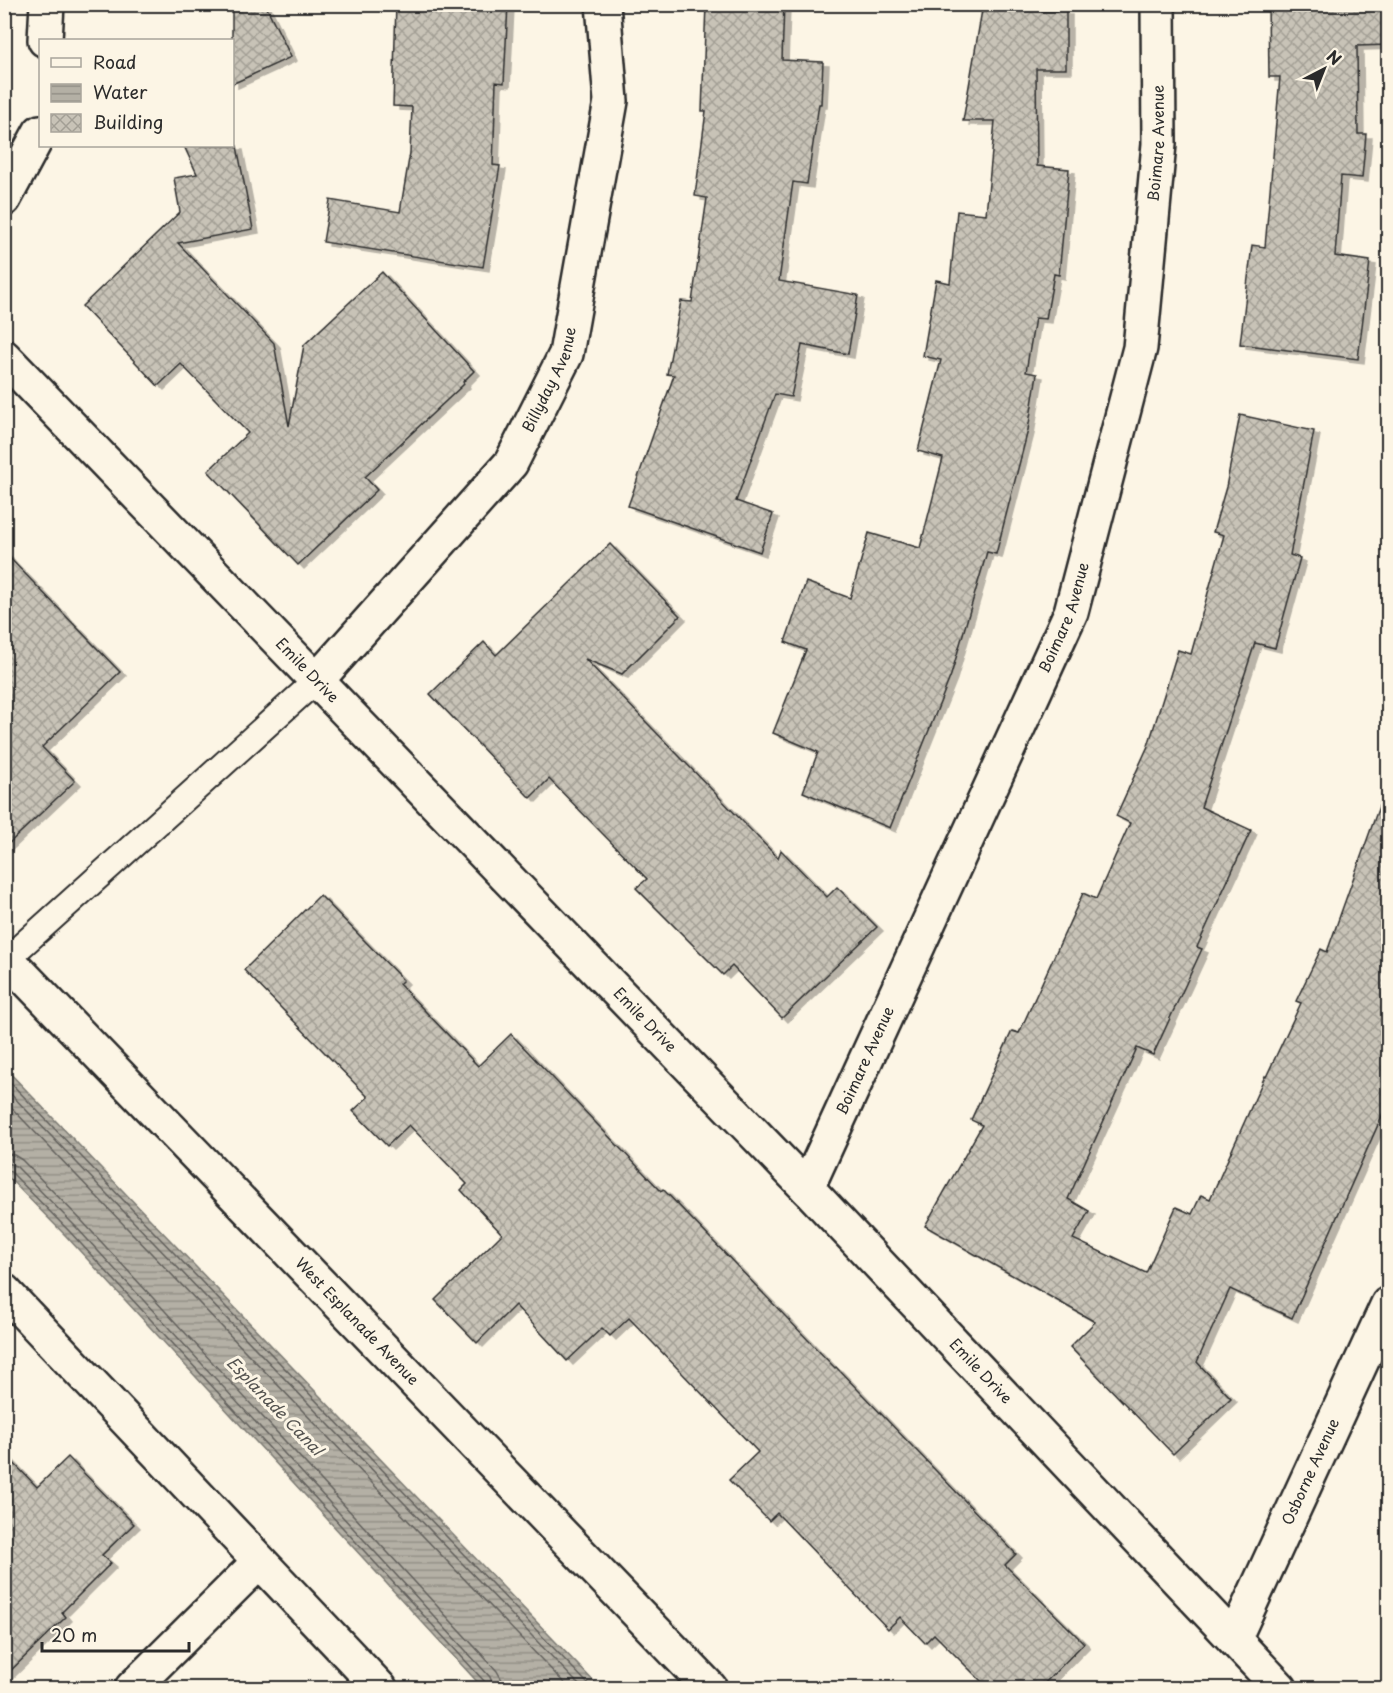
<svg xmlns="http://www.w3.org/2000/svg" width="1393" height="1693" viewBox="0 0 1393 1693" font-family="'Playpen Sans',sans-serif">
<defs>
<pattern id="water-rules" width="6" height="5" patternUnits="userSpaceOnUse" patternTransform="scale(1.5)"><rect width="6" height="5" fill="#b4b0a5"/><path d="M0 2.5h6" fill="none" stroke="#938f87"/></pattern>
<pattern id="building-cross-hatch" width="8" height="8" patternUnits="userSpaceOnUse" patternTransform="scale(1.5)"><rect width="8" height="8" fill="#c8c3b7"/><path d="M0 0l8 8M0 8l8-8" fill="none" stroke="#a39f95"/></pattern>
<filter id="shadow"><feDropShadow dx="6" dy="4" stdDeviation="0" flood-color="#0004"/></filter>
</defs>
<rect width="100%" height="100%" fill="#fcf5e5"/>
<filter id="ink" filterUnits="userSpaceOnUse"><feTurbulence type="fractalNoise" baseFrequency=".0167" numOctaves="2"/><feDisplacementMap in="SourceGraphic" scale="12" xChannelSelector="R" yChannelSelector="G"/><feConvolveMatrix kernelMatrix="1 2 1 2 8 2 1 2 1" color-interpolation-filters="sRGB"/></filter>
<g filter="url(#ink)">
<polygon fill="url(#water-rules)" stroke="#7d7b74" stroke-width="1.5" points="4,1068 5,1068 600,1688 483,1688 66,1236 5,1174"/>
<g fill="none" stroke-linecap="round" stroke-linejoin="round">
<g stroke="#62605c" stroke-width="1.5">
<polyline points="4,1076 592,1688"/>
<polyline points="4,1087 582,1688"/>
<polyline points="4,1100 569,1688"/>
<polyline points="4,1153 14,1155 22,1160 82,1221 497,1671 502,1680 503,1688"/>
<polyline points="4,1162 16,1166 76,1227 490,1677 494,1688"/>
<polyline points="4,1170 11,1172 70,1232 485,1682 487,1688"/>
</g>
</g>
<g fill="url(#building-cross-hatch)" stroke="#2b2b2b" stroke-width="1.5" filter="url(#shadow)">
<polygon points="232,4 265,4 291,57 232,84"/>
<polygon points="396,4 508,4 504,83 496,82 493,165 500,166 483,267 323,242 330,200 400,212 410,153 412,107 393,106"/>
<polygon points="706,4 784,4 782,60 823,62 821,104 819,104 807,184 793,182 779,281 858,295 848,354 802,345 791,397 775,394 736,501 773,514 760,552 628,506 674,375 667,374 681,301 692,302 707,198 695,196 706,111 702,111"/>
<polygon points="1268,4 1389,4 1389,45 1357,46 1358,134 1366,134 1362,178 1341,176 1335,256 1370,261 1358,359 1240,344 1252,245 1265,247 1280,77 1269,77"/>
<polygon points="982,10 1066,11 1066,69 1036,69 1037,166 1069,169 1059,275 1054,274 1046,319 1035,318 1026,372 1037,374 1028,430 996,554 987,552 951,675 890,828 803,792 818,752 773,733 806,650 785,642 806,582 850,598 869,533 920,548 943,458 918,451 941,360 923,356 936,280 950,283 957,211 986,214 995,121 963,121"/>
<polygon points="184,146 237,146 253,229 178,243 274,343 289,426 304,345 382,272 474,371 463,382 464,384 365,477 377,490 298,565 208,471 248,433 181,364 158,386 82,306 180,212 174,178 197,174"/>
<polygon points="1240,415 1314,431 1290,555 1300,558 1275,648 1255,643 1201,807 1251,830 1197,947 1202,949 1153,1055 1137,1048 1068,1199 1089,1211 1073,1239 1146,1273 1176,1207 1192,1214 1201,1195 1210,1199 1265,1076 1266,1077 1301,1003 1296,1001 1321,949 1327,952 1383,795 1389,796 1389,1100 1292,1318 1230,1289 1197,1362 1231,1398 1173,1454 1070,1347 1095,1322 925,1226 982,1125 971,1120 1012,1031 1019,1033 1083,893 1096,899 1130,823 1116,816 1148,746 1178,650 1191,654 1224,535 1213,532 1226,487"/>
<polygon points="610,544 680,616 622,674 585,659 778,858 781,850 827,897 837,887 877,927 782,1018 732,966 723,975 636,888 647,879 549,779 530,798 430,694 484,642 496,655"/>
<polygon points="4,552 120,672 42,747 75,781 4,848"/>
<polygon points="320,895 403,980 399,984 478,1066 511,1034 661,1191 663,1189 835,1368 836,1367 1016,1554 1005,1565 1084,1643 1039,1689 989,1689 934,1634 925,1643 900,1617 888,1629 777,1513 769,1521 729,1480 758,1452 629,1318 610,1336 602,1328 567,1361 515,1305 477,1343 435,1300 502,1234 461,1190 467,1184 409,1125 387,1146 353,1111 368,1097 244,970"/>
<polygon points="4,1453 37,1487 68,1457 134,1524 102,1555 111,1563 62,1612 66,1617 4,1677"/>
</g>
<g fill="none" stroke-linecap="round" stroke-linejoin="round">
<g stroke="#2b2b2b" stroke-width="28">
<polyline id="service" points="7,959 318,679"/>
</g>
<g stroke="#2b2b2b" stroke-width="38">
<g id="minor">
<polyline points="45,40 47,4"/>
<polyline points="4,199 40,132"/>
<path id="s1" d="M4 357 807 1188 1280 1688"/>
<path id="s2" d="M318 679 511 463 566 354 611 101 603 4"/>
<path id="s3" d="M807 1188 1071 612 1140 348 1159 144 1158 4"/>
<path id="s4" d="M1234 1639 1388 1304"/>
<polyline points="132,1688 259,1562"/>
</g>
</g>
<g stroke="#2b2b2b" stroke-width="38">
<g id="secondary">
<path id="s5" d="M4 956 710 1688"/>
<polyline points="4,1291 380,1688"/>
</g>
</g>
<use href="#service" stroke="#fcf5e5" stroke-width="24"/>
<use href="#minor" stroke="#fcf5e5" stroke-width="33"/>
<use href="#secondary" stroke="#fcf5e5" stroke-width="33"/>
</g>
</g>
<g text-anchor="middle" stroke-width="6" stroke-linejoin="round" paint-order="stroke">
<g font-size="15" fill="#2b2b2b" stroke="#fcf5e5">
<text dy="5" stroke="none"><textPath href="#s3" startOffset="1112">Boimare Avenue</textPath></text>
<text dy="5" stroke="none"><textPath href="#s2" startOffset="382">Billyday Avenue</textPath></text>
<text dy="5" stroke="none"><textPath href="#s3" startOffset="626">Boimare Avenue</textPath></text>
<text dy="5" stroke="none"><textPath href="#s1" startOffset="436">Emile Drive</textPath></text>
<text dy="5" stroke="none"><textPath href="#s1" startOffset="922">Emile Drive</textPath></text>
<text dy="5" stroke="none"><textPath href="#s3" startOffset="140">Boimare Avenue</textPath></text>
<text dy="5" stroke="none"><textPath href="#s5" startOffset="508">West Esplanade Avenue</textPath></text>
<text dy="5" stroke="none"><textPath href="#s1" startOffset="1408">Emile Drive</textPath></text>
<text dy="5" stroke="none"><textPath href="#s4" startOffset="184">Osborne Avenue</textPath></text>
</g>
<g font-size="16" font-style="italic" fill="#545350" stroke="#fcf5e5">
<text transform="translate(275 1406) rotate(46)" y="6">Esplanade Canal</text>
</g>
</g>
<rect width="1393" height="1693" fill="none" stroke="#fcf5e5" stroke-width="24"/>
<rect x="12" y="12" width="1369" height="1669" fill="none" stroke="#2b2b2b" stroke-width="2" filter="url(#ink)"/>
<rect x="39" y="39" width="195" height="108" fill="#fcf5e5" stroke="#a8a49b" stroke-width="1.5"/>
<rect x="51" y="58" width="30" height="9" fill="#fcf5e5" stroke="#a8a49b" stroke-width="1.5"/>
<text x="93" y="69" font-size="18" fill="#2b2b2b">Road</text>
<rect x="51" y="84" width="30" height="18" fill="url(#water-rules)" stroke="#a8a49b" stroke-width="1.5"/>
<text x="93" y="99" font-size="18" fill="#2b2b2b">Water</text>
<rect x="51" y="114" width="30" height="18" fill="url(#building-cross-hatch)" stroke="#a8a49b" stroke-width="1.5"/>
<text x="93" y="129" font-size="18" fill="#2b2b2b">Building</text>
<g transform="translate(1324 69) rotate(42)" stroke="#fcf5e5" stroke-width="4.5" paint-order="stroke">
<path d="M0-4.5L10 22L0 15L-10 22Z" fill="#2b2b2b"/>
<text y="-9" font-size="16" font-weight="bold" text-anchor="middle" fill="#2b2b2b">N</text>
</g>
<path d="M42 1642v9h147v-9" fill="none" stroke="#2b2b2b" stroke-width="3"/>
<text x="51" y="1642" font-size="18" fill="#2b2b2b" stroke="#fcf5e5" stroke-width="4.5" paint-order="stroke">20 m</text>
</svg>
